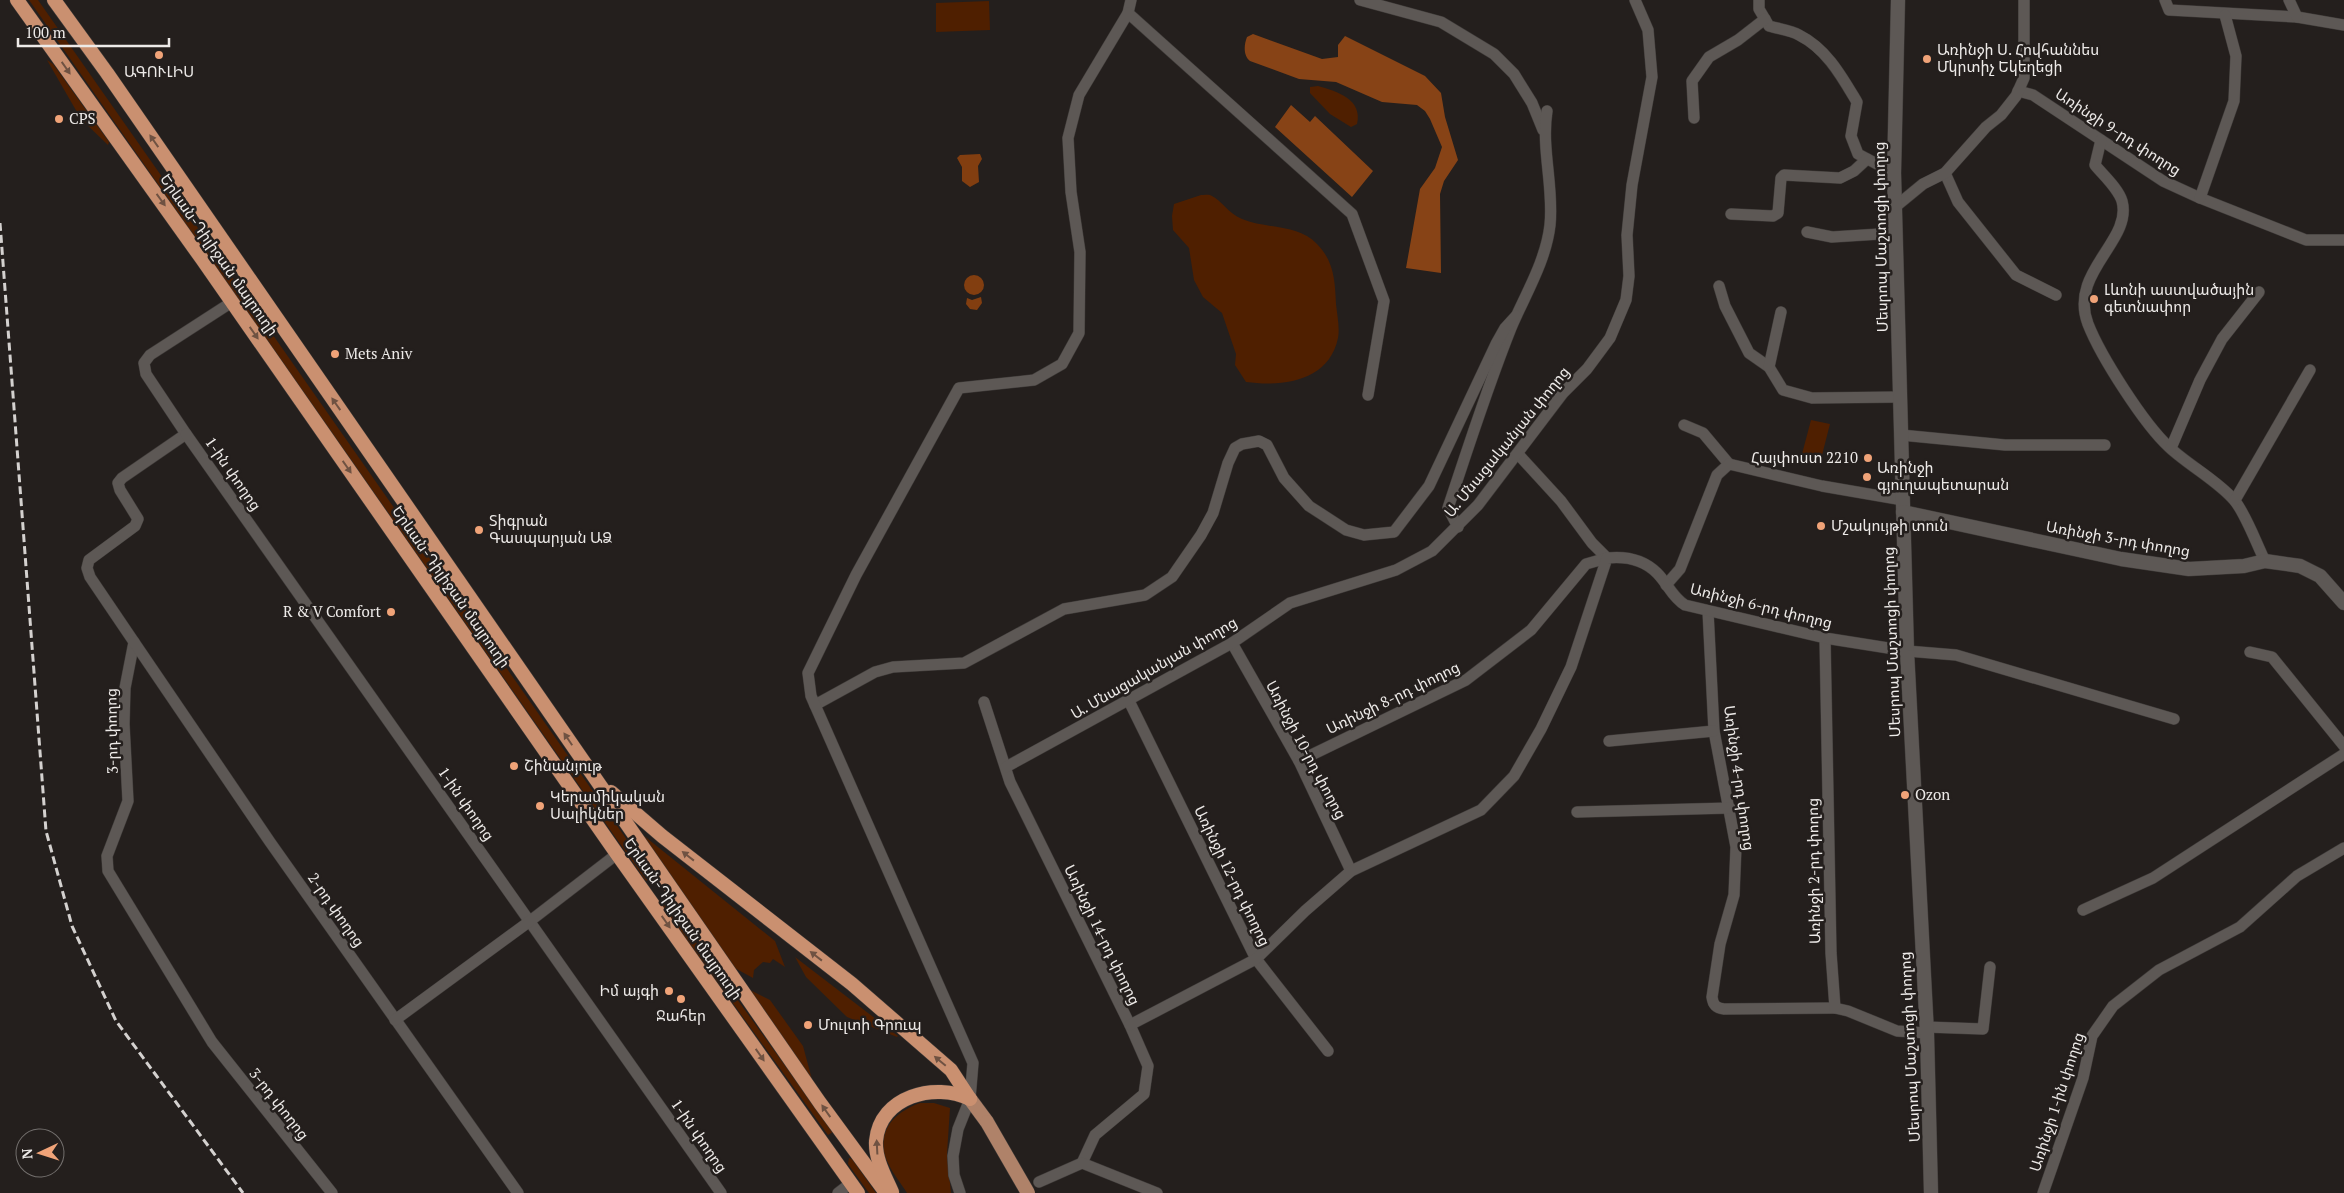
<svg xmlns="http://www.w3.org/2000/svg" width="2344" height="1193" viewBox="0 0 2344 1193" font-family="'PT Serif','Noto Sans Armenian',serif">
<rect width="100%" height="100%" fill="#241f1d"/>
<g fill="#4f1f00">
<polygon points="29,0 38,0 653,877 646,881"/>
<polygon points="989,1 990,30 936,32 936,3"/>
<polygon points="47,60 53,64 109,142 108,145 81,119"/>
<path d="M1318 86C1336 91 1363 99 1357 124L1351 127 1330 114 1310 93V87Z"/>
<path d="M1201 195C1204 195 1210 194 1212 196 1221 200 1228 213 1242 219 1266 229 1298 224 1317 244 1334 261 1335 281 1336 304 1337 314 1340 328 1338 338 1329 381 1284 387 1246 382L1235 365 1236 354 1222 313 1203 297 1194 280 1189 248 1173 230 1172 216 1174 204Z"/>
<polygon points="1811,420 1830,424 1821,459 1802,454"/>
<polygon points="643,835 775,941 785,967 773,959 770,963 763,962 754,970 753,978 731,966"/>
<polygon points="664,898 833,1132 828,1135 659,901"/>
<polygon points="795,957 898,1036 897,1037 847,1017 806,977"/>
<polygon points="744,987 770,1000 803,1046 813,1083"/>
<path d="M920 1103H934L950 1108 947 1154 951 1193H907C901 1183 893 1174 888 1163 873 1134 894 1112 920 1103Z"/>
<polygon points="849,1158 852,1159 876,1193 869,1193 848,1164"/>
</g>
<g fill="#874316">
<path d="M1253 34 1322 59 1338 57V45L1345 36 1425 76 1441 93 1445 117 1458 160 1444 181 1440 194 1441 273 1406 268 1420 189 1435 168 1442 147 1430 119 1425 111 1417 105 1382 102 1336 82 1299 79 1250 61C1243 55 1244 45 1247 37Z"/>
<polygon points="1291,105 1310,122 1315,116 1373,171 1352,197 1275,127"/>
</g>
<g fill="#823e10">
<polygon points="980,154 982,159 978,166 979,182 970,187 962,181 962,167 957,158 960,155"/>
<circle cx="974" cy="285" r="10"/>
<polygon points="981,297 982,303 977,310 970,309 966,304 967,298 972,300"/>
</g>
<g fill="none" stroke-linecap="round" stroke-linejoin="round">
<g stroke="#3e3a38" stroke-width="12">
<g id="minor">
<polyline points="1360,0 1441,22 1494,54 1514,74 1532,103 1543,130"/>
<path d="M1759 0V9L1769 26C1779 29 1791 30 1799 35 1827 49 1842 77 1857 102L1851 136 1858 154 1894 173"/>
<polyline points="2165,0 2169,10 2297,17 2344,25"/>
<polyline points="2289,0 2297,17"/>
<polyline points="1128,13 1131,0"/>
<polyline points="2018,91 2033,95 2163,181 2200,198 2306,240 2344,240"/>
<polyline points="1694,118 1692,81 1709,57 1738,40 1765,19"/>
<path d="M2101 140 2095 165C2103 175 2118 188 2122 201 2133 241 2068 272 2088 324 2101 357 2144 424 2169 447 2188 465 2218 481 2234 500 2245 512 2257 545 2265 561"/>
<polyline points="1945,173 1958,202 2016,275 2056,295"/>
<polyline points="2200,198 2234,101 2236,56 2225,15"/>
<polyline points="1895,207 1923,184 1945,173 1986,127 2001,115 2016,96 2024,78 2024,0"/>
<polyline points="1731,214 1773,216 1778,213 1781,178 1784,175 1840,178 1854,171 1867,159"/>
<polyline points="1807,232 1832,237 1896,233"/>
<polyline points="1719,286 1725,306 1749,353 1769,367 1783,390 1812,398 1900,397"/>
<polyline points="232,302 150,355 144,363 146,374 186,434 122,478 118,483 120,490 138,519 135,526 89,560 87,568 90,577 134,642 125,688 124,724 128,801 107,856 108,871 212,1042 332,1193"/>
<polyline points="1769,367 1781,312"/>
<polyline points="1684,425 1703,433 1729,464"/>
<polyline points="186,434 721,1193"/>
<polyline points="1901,435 2005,445 2105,445"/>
<polyline points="2171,448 2200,380 2222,339 2259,292"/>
<polyline points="1518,454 1561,501 1592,543 1607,558"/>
<polyline points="2235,500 2310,370"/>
<path d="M1458 527 1448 508C1468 448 1487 388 1511 328 1525 295 1546 261 1550 225 1554 187 1541 149 1547 111"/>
<polyline points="1666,585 1680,569 1717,475 1729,464 1822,486 1903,500"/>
<path d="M1708 611 1714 731 1736 847 1734 895 1720 944 1712 997C1713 1005 1716 1008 1724 1009L1835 1008"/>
<polyline points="1825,638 1831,953 1835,1008 1848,1011 1897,1031 1927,1033"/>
<polyline points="134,642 270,842 518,1193"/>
<polyline points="1232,643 1299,761 1351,871"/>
<polyline points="2250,652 2272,657 2344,746"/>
<polyline points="1129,701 1256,959 1328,1051"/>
<polyline points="984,702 1010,782 1130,1025 1148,1066 1144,1094 1095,1135 1082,1163"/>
<polyline points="815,705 875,672 893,667 964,663 1064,609 1145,595 1172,577 1201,535 1213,513 1228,463 1235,448 1242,444 1259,441 1267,445 1284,478 1309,506 1346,530 1364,535 1394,532 1429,486 1496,344 1505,328 1516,316"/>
<polyline points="1609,741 1714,731"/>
<polyline points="1299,761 1466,680 1531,630 1586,564 1607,558"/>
<polyline points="1006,767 1232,643 1290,603 1396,570 1432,551 1478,505 1563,393 1587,369 1610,338 1626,300 1629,276 1627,235 1632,185 1652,77 1648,30 1635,0"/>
<polyline points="1577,812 1730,808"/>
<polyline points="2083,910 2153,878 2344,754"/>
<polyline points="395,1020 530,921 617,854"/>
<path d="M1130 1025 1256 959 1305 911 1351 871 1481 810 1514 776 1541 729 1571 667 1607 558C1626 556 1643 559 1657 573 1668 584 1672 597 1685 605L1825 638 1907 651 1956 655 2174 719"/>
<polyline points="1926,1027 1983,1029 1990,967"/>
<polyline points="1039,1182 1082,1163 1157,1193"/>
<polyline points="838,1193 851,1183"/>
<polyline points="960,1193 954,1175 953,1156 958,1129 970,1099 973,1063 815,705 811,696 808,673 856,575 959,388 1034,380 1062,364 1079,333 1080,252 1071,192 1068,138 1079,95 1128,13 1352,214 1384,301 1368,395"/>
<polyline points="2043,1193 2083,1078 2092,1036 2113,1006 2159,970 2240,927 2297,876 2344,848"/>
</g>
</g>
<g stroke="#3e3a38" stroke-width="15">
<g id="tertiary">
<polyline points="1898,0 1894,173 1907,651 1927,1033 1931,1193"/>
<polyline points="1903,512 2121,559 2189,569 2244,566 2265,561 2300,566 2320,576 2344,603"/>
</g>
</g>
<g stroke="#3e3a38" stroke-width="15">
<polyline id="primary" points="970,1099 987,1122"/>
</g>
<g stroke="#3e3a38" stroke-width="15">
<g id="trunk">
<polyline points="17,0 202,259 617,854 858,1193"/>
<polyline points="54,0 107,73 820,1103 886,1193"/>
<polyline points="611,792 662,836 852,984 951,1070 970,1099"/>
<path d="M892 1192C885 1176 875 1159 876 1141 880 1096 935 1082 970 1099"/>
</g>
</g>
<use href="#minor" stroke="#5d5855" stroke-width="11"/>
<use href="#tertiary" stroke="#5d5855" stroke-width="14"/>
<use href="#primary" stroke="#af8269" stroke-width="14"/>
<use href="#trunk" stroke="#ca9070" stroke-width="14"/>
<polyline stroke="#d4d1cf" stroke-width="3" stroke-dasharray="8 4" stroke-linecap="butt" points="0,223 46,831 72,926 116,1021 243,1193"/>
<g stroke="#3e3a38" stroke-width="15" stroke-linecap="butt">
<polyline id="primary-bridge" points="987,1122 1028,1193"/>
</g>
<use href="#primary-bridge" stroke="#af8269" stroke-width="14"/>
</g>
<defs><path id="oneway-solid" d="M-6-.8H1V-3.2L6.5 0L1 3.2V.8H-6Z" transform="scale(1.25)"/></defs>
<g fill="#6f5242">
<use href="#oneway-solid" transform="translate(66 68) rotate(55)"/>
<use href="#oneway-solid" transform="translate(154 141) rotate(-125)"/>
<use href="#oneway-solid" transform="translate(161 200) rotate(54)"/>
<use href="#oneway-solid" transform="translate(254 333) rotate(55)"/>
<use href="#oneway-solid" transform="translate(336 404) rotate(-125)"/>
<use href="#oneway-solid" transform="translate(347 467) rotate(55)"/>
<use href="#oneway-solid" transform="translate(568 739) rotate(-124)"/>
<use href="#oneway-solid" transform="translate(688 856) rotate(-142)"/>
<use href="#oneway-solid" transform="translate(666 922) rotate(55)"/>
<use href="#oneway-solid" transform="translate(816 956) rotate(-142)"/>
<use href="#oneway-solid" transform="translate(760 1055) rotate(55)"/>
<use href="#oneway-solid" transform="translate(940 1061) rotate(-140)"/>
<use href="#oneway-solid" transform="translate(826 1111) rotate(-125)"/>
<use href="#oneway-solid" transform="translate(877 1147) rotate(-93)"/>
</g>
<g fill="#f0a378" stroke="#241f1d" stroke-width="2">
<circle cx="159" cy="55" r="5"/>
<circle cx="1927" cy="59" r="5"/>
<circle cx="59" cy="119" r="5"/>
<circle cx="2094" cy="299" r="5"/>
<circle cx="335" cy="354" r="5"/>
<circle cx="1868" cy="458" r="5"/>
<circle cx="1867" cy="477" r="5"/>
<circle cx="1821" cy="526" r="5"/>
<circle cx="479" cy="530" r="5"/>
<circle cx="391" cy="612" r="5"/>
<circle cx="514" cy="766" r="5"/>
<circle cx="1905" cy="795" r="5"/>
<circle cx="540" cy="806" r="5"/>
<circle cx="669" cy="991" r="5"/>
<circle cx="681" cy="999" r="5"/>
<circle cx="808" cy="1025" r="5"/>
</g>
<g text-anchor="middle" stroke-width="5" stroke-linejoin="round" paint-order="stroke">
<g font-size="15" fill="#edeae8" stroke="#241f1d" text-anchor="start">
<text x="1937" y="55">Առինջի Ս. Հովհաննես<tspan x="1937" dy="17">Մկրտիչ Եկեղեցի</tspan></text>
<text x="159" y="77" text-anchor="middle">ԱԳՈՒԼԻՍ</text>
<text x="69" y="124">CPS</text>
<text x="2104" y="295">Լևոնի աստվածային<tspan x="2104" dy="17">գետնափոր</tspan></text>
<text x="345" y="359">Mets Aniv</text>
<text x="1858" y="463" text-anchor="end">Հայփոստ 2210</text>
<text x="1877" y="473">Առինջի<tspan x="1877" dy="17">գյուղապետարան</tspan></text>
<text x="489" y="526">Տիգրան<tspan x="489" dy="17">Գասպարյան ԱՁ</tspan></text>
<text x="1831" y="531">Մշակույթի տուն</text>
<text x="381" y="617" text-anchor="end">R &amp; V Comfort</text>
<text x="524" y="771">Շինանյութ</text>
<text x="1915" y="800">Ozon</text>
<text x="550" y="802">Կերամիկական<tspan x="550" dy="17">Սալիկներ</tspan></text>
<text x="659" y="996" text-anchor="end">Իմ այգի</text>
<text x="681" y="1021" text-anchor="middle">Ջահեր</text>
<text x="818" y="1030">Մուլտի Գրուպ</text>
</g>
<g font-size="15" fill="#edeae8" stroke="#241f1d">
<text transform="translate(2118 132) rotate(33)" y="5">Առինջի 9-րդ փողոց</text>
<text transform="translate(1881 237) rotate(-91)" y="5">Մեսրոպ Մաշտոցի փողոց</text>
<text transform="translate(219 255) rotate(55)" y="5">Երևան-Դիլիջան մայրուղի</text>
<text transform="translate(1507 442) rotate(-51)" y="5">Ա. Մնացականյան փողոց</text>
<text transform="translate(233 474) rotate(55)" y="5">1-ին փողոց</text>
<text transform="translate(2118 539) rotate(10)" y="5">Առինջի 3-րդ փողոց</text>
<text transform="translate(451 587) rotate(55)" y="5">Երևան-Դիլիջան մայրուղի</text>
<text transform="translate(1761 606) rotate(14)" y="5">Առինջի 6-րդ փողոց</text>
<text transform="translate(1892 642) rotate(-92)" y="5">Մեսրոպ Մաշտոցի փողոց</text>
<text transform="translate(1154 668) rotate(-30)" y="5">Ա. Մնացականյան փողոց</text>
<text transform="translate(1393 698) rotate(-26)" y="5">Առինջի 8-րդ փողոց</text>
<text transform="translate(112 731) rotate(-91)" y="5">3-րդ փողոց</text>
<text transform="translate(1306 750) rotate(62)" y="5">Առինջի 10-րդ փողոց</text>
<text transform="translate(1739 778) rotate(82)" y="5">Առինջի 4-րդ փողոց</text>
<text transform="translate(466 804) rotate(55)" y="5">1-ին փողոց</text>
<text transform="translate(1814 871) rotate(-91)" y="5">Առինջի 2-րդ փողոց</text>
<text transform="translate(1232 876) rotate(64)" y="5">Առինջի 12-րդ փողոց</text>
<text transform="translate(336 910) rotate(55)" y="5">2-րդ փողոց</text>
<text transform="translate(683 919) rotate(55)" y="5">Երևան-Դիլիջան մայրուղի</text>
<text transform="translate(1102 935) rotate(64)" y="5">Առինջի 14-րդ փողոց</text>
<text transform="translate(1910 1047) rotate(-93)" y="5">Մեսրոպ Մաշտոցի փողոց</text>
<text transform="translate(2057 1102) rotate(-72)" y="5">Առինջի 1-ին փողոց</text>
<text transform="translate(279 1104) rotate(52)" y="5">3-րդ փողոց</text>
<text transform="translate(699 1136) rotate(55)" y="5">1-ին փողոց</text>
</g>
</g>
<g transform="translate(40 1153) rotate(266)"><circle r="24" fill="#241f1d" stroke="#74706e"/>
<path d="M0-4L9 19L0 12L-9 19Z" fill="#f0a378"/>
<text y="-8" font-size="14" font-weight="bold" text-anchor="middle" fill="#edeae8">N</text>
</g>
<path d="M18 38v8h151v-8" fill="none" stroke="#edeae8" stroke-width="2.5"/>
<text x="25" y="38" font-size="15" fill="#edeae8" stroke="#241f1d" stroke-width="4" paint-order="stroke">100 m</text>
</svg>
